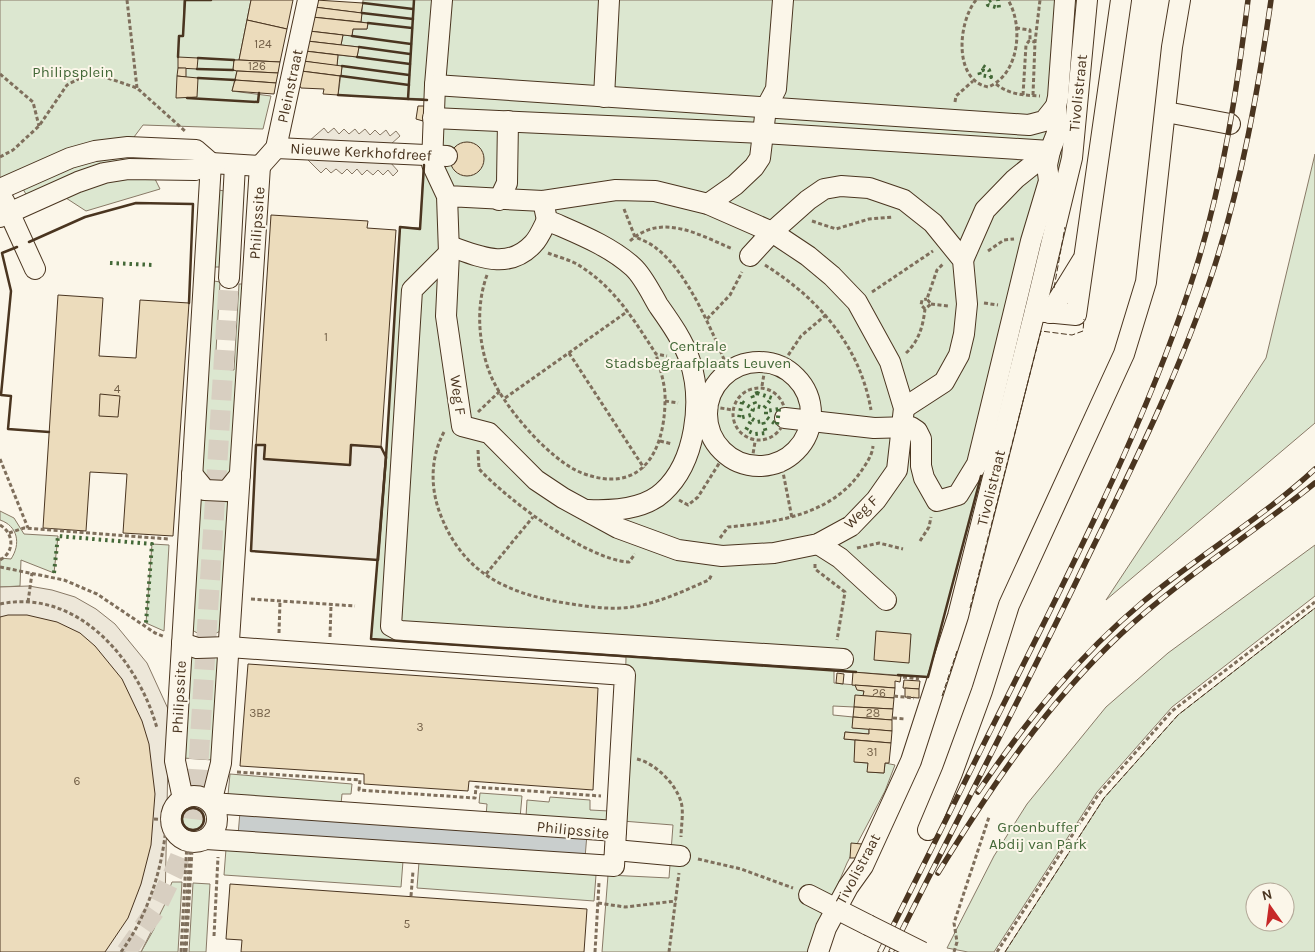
<svg xmlns="http://www.w3.org/2000/svg" width="1315" height="952" viewBox="0 0 1315 952" font-family="Karla,sans-serif">
<rect width="100%" height="100%" fill="#fbf6e9"/>
<g fill="#dce7d0" stroke="#887966" fill-rule="evenodd">
<polygon points="0,0 184,0 183,36 185,0 251,0 239,60 234,60 233,70 237,71 232,91 271,96 263,129 143,125 134,137 146,160 167,160 167,154 175,159 174,161 147,163 160,189 86,211 49,187 27,196 23,189 0,179"/>
<polygon points="363,0 1080,0 1066,156 928,677 834,671 834,683 855,685 858,690 864,691 863,696 854,707 833,706 833,715 853,717 853,728 869,729 869,734 845,732 844,739 855,740 855,762 868,763 868,772 884,773 885,763 895,765 885,791 847,863 809,952 602,952 608,875 669,878 673,825 622,821 626,657 371,639 386,457 400,227 420,228 427,99 338,95 342,67 337,66 338,55 357,57 359,47 341,45 343,35 352,36 353,29 367,29 368,23 361,22"/>
<polygon points="1315,154 1315,423 1106,600 1266,358"/>
<polygon points="218,190 225,191 220,267 213,267"/>
<path d="M214 281 220 282 215 368 234 370 239 284H245L232 473C220 480 212 481 201 472Z"/>
<path d="M199 500 230 502 222 630C211 637 201 637 191 629Z"/>
<path d="M0 511 14 518 24 534 58 536 54 573 21 560 20 586 0 587V558L11 559C21 544 18 526 0 520Z"/>
<polygon points="152,544 169,545 164,631 146,623"/>
<polygon points="1315,545 1315,596 1172,707 1097,792 994,952 968,952 947,948 994,856 1027,804 1106,707 1168,653"/>
<path d="M1315 608V952H1005L1104 798 1178 715ZM1255 892H1285V922H1255Z"/>
<polygon points="190,651 221,653 213,760 183,758"/>
<polygon points="230,774 352,784 351,794 342,794 341,804 228,795"/>
<polygon points="480,793 522,796 520,818 486,816 487,804 479,803"/>
<polygon points="550,797 590,800 590,810 609,811 608,822 526,817 527,800 549,802"/>
<circle cx="193" cy="819" r="11"/>
<polygon points="226,849 403,861 401,887 224,875"/>
<polygon points="419,862 596,875 594,901 417,888"/>
<polygon points="172,882 182,882 178,952 141,952 154,929"/>
<polygon points="193,883 210,884 206,952 189,952"/>
</g>
<g fill="#ede7d9" stroke="#887966">
<polygon points="324,128 328,133 334,128 339,134 344,129 349,134 355,129 359,134 365,129 370,135 375,130 380,135 386,130 390,136 396,131 400,136 391,144 390,162 398,171 393,176 388,170 383,175 378,170 373,175 367,170 362,175 357,169 352,174 347,169 342,174 336,169 331,173 326,168 321,173 307,159 309,141"/>
<polygon points="256,445 265,445 264,459 350,465 351,445 381,447 386,457 378,560 251,551"/>
<polygon points="29,586 52,590 75,597 96,609 115,624 147,663 169,711 165,904 141,952 0,952 0,587"/>
</g>
<polygon fill="#c9cecd" stroke="#887966" points="240,812 587,834 585,858 238,835"/>
<g fill="#ecdcbc" stroke="#4a3520">
<polygon points="251,0 293,0 287,29 247,20"/>
<polygon points="316,0 363,3 361,13 314,7"/>
<polygon points="314,7 362,13 361,22 312,17"/>
<polygon points="312,17 368,23 367,29 353,29 352,36 309,31"/>
<polygon points="247,20 287,29 280,62 239,60"/>
<polygon points="309,31 343,35 341,45 307,41"/>
<polygon points="307,41 359,47 357,57 305,51"/>
<polygon points="305,51 338,55 337,66 303,61"/>
<polygon points="178,57 198,58 197,69 178,68"/>
<polygon points="234,60 239,60 280,62 278,73 237,71 233,70"/>
<polygon points="303,61 342,66 341,76 301,71"/>
<polygon points="178,68 186,68 186,77 177,76"/>
<polygon points="237,71 278,73 276,83 235,80"/>
<polygon points="301,71 340,76 338,95 323,94 324,89 301,88 298,83"/>
<polygon points="177,76 198,78 197,97 176,98"/>
<polygon points="235,80 276,83 274,94 232,91"/>
<polygon points="418,106 426,106 423,121 416,119"/>
<circle cx="467" cy="159" r="17"/>
<polygon points="271,215 368,221 367,228 396,230 381,447 351,445 350,465 264,459 265,445 256,445"/>
<polygon points="58,295 103,298 99,356 136,358 140,300 189,303 173,536 123,533 127,474 90,472 86,531 43,528"/>
<polygon points="100,394 120,396 118,417 99,416"/>
<polygon points="8,615 27,615 57,622 80,633 95,646 122,679 142,721 149,744 155,794 151,845 141,884 128,918 105,952 0,952 0,617"/>
<polygon points="876,631 911,634 909,663 874,660"/>
<polygon points="248,664 598,688 593,790 469,781 468,791 364,784 364,774 240,766"/>
<polygon points="853,672 901,676 900,682 895,681 895,688 852,685"/>
<polygon points="837,673 844,674 843,684 836,683"/>
<polygon points="904,680 920,681 919,689 903,688"/>
<polygon points="855,685 895,688 894,698 863,696 864,691 857,690"/>
<polygon points="905,688 919,689 919,698 905,697"/>
<polygon points="855,695 894,698 893,709 854,707"/>
<polygon points="854,707 893,709 892,720 853,717"/>
<polygon points="853,717 892,720 892,731 852,728"/>
<polygon points="869,729 892,731 891,743 844,739 845,732 869,734"/>
<polygon points="855,740 891,743 889,763 885,763 884,773 867,772 868,763 854,762"/>
<polygon points="851,843 862,844 857,858 850,858"/>
<polygon points="230,884 587,909 584,952 241,952 242,940 226,939"/>
</g>
<g fill="none" stroke-linecap="round" stroke-linejoin="round">
<polyline stroke="#d8cfc1" stroke-width="20" stroke-dasharray="20 10" stroke-linecap="butt" points="126,952 156,909 173,874 192,827 197,786 229,278"/>
<g stroke="#4a3520" stroke-width="22">
<g id="minor">
<polyline points="442,0 435,85 432,164 447,196 449,253 446,316 462,426 489,433 536,480 563,498 618,528 678,550 722,556 774,553 818,544 851,526 876,500 897,470 904,408 890,362 857,302 832,276 808,256 772,232 708,204 655,191 616,190 543,201 447,196"/>
<polyline points="435,85 1029,125 1044,121 1056,106"/>
<polyline points="604,97 609,0"/>
<polyline points="1166,112 1230,124"/>
<polyline points="433,118 763,133 1050,151 1047,165 1049,181 1031,241 977,464 958,495 937,501 924,478 921,466 921,439 917,431 911,427 874,428 785,418"/>
<polyline points="276,148 447,156"/>
<polyline points="260,166 276,148 308,0"/>
<polyline points="0,189 70,158 95,151 128,147 196,150 211,163"/>
<polyline points="499,200 507,183 508,121"/>
<polyline points="4,201 35,269"/>
<path d="M543 201 547 220C576 233 609 245 633 267 643 276 651 293 658 305 670 322 683 340 690 361 703 401 696 462 663 492 644 510 612 511 588 510"/>
<polyline points="708,204 735,185 754,167 760,158 766,108 776,89 783,0"/>
<polyline points="0,217 78,182 104,173 129,169 195,170 211,163 260,166"/>
<path d="M449 246C478 256 508 271 533 244 539 238 543 228 547 220"/>
<polyline points="449,253 412,290 391,626 400,631 843,659"/>
<polyline points="750,256 772,232 808,200 824,189 841,186 869,188 904,200 933,223 963,260 967,304 964,334 959,355 944,382 904,408"/>
<polyline points="963,260 985,210 1015,179 1050,151 1057,133 1056,106 1058,97 1065,0"/>
<polyline points="229,278 235,165"/>
<polyline points="1035,311 1076,315 1121,0"/>
<polyline points="1050,313 1082,261"/>
<circle cx="759" cy="414" r="52"/>
<polyline points="192,474 205,490 227,491 240,475"/>
<polyline points="818,544 840,558 886,600"/>
<polyline points="182,643 197,648 229,647 625,675 614,866 206,839"/>
<circle cx="194" cy="819" r="23"/>
<polyline points="183,799 175,761 211,163"/>
<polyline points="211,803 221,763 260,166"/>
<polyline points="211,803 616,831"/>
<polyline points="928,830 952,773 982,691 1009,605 1124,354 1146,282 1172,47 1180,0"/>
<polyline points="615,850 680,856"/>
<polyline points="809,895 868,925"/>
<polyline points="818,952 826,928 848,887 863,866 911,761 958,616 1035,311 1072,158 1087,0"/>
</g>
</g>
<g stroke="#7f6f5c" stroke-width="3" stroke-dasharray="4 2.5" stroke-linecap="butt">
<polyline points="127,0 137,88"/>
<path d="M976 0C958 22 953 80 988 87 1019 75 1024 26 1008 0"/>
<polyline points="1016,28 1030,30 1030,42"/>
<polyline points="0,74 33,102 39,126"/>
<path d="M996 84C1010 95 1023 95 1040 96"/>
<polyline points="1023,95 1026,45 1029,41 1035,42"/>
<polyline points="1033,95 1035,42 1040,0"/>
<polyline points="955,102 956,96 973,81"/>
<polyline points="0,157 13,150 39,126 67,85 84,76 105,77 137,88 185,131"/>
<path d="M624 209 635 237C642 240 650 243 656 248 689 273 713 334 729 371"/>
<polyline points="812,221 836,229 869,219 893,217"/>
<path d="M630 241C662 212 699 235 733 249"/>
<polyline points="988,251 1004,240 1014,239"/>
<path d="M548 253C558 257 571 260 580 266 615 288 634 320 656 354L667 356"/>
<path d="M765 265C819 299 860 346 871 410"/>
<path d="M487 275C476 305 478 341 489 371 500 403 550 461 582 473 640 495 664 454 665 402 666 386 660 369 656 354"/>
<polyline points="872,292 933,251"/>
<polyline points="984,303 998,305"/>
<polyline points="931,304 948,306"/>
<polyline points="925,309 921,305 922,300 927,299"/>
<polyline points="707,319 730,295 742,272"/>
<polyline points="569,353 644,468"/>
<path d="M906 353C919 341 923 326 925 309L931 304 927 299 937 270 943 264"/>
<polyline points="781,366 801,336 827,314"/>
<polyline points="762,386 766,362"/>
<circle cx="759" cy="414" r="26"/>
<polyline points="505,398 628,311"/>
<polyline points="665,401 678,403"/>
<polyline points="714,407 733,410"/>
<polyline points="478,412 500,391"/>
<path d="M444 432C430 458 430 489 441 516 464 574 507 593 565 603 584 606 603 609 622 608 653 606 681 592 709 580L712 574"/>
<polyline points="660,441 672,444"/>
<path d="M478 450 479 469C508 500 587 560 629 562L635 554"/>
<polyline points="0,459 28,528"/>
<polyline points="781,462 792,518"/>
<polyline points="751,466 755,442"/>
<polyline points="679,500 688,505 698,497 725,454"/>
<path d="M0 525C14 533 15 552 0 560"/>
<polyline points="9,533 24,528 169,539"/>
<path d="M720 538 728 527C778 522 832 515 862 470 867 462 872 456 873 446"/>
<polyline points="920,541 929,527 931,517"/>
<polyline points="857,548 879,543 903,549"/>
<polyline points="815,564 815,569 845,592 837,640"/>
<polyline points="0,567 64,580 97,594 155,633 165,637"/>
<polyline points="486,574 533,517"/>
<polyline points="251,599 355,606"/>
<polyline points="28,602 32,573"/>
<path d="M0 604C78 588 138 660 157 728"/>
<polyline points="279,633 280,601"/>
<polyline points="330,637 331,605"/>
<polyline points="903,677 919,679"/>
<polyline points="894,696 914,698"/>
<polyline points="893,718 905,719"/>
<path d="M637 759C655 763 676 784 681 802 684 811 681 827 681 837"/>
<polyline points="237,772 360,780 359,790 475,798 476,787 601,796"/>
<polyline points="154,819 166,820"/>
<polyline points="698,859 741,869 793,888"/>
<polyline points="411,896 413,871"/>
<polyline points="598,903 625,907 676,901"/>
<polyline points="214,936 218,857"/>
<path d="M121 952C151 911 166 858 167 808"/>
<polyline points="181,952 187,843"/>
<polyline points="184,952 190,848"/>
<polyline points="186,952 192,850"/>
<polyline points="595,952 599,883"/>
<polyline points="669,952 679,873"/>
<polyline points="954,952 957,942 954,923 989,817"/>
<polyline points="997,952 1098,795 1172,711 1315,602"/>
</g>
<use href="#minor" stroke="#fbf6e9" stroke-width="20"/>
<g stroke="#4a3520" stroke-width="5.5">
<g id="rail">
<path d="M978 792C1026 721 1078 656 1144 601 1199 555 1262 518 1315 469"/>
<path d="M938 873C991 787 1047 703 1121 634 1181 578 1252 534 1315 483"/>
<path d="M880 952C933 846 986 740 1039 633 1098 514 1156 395 1196 268 1223 181 1237 90 1248 0"/>
<path d="M891 952C958 819 1026 687 1090 553 1136 460 1182 367 1214 268 1242 181 1258 91 1271 0"/>
</g>
</g>
<use href="#rail" stroke="#fbf6e9" stroke-width="4" stroke-dasharray="11" stroke-linecap="butt"/>
<g stroke="#4a3520" stroke-width="22" stroke-linecap="butt">
<polyline id="minor-bridge" points="868,925 922,952"/>
</g>
<use href="#minor-bridge" stroke="#fbf6e9" stroke-width="20"/>
<g stroke="#436837" stroke-width="4" stroke-dasharray="2.5 4" stroke-linecap="butt">
<polyline points="991,0 987,2 988,5 999,8 998,0"/>
<polygon points="983,66 989,70 991,77 980,75 979,71 983,70"/>
<polyline points="110,263 154,265"/>
<polygon points="757,393 772,398 764,408 756,406 752,395"/>
<polygon points="742,402 753,409 751,415 739,418"/>
<polygon points="779,409 777,425 766,417 766,411"/>
<polygon points="752,419 757,422 763,421 766,433 755,434 746,430"/>
<polyline points="54,573 58,536 152,544 146,623"/>
</g>
<g stroke="#4a3520" stroke-width="1" stroke-dasharray="6 2.5" stroke-linecap="butt">
<polyline points="1054,288 1065,227"/>
<polyline points="970,608 1041,331 1072,335 1083,331 1084,319"/>
<polyline points="942,696 957,651"/>
<polyline points="1005,952 1104,798 1178,715 1315,608"/>
</g>
<g stroke="#4a3520" stroke-width="2.5">
<polyline points="414,0 408,99 427,100"/>
<polyline points="363,3 413,9"/>
<polyline points="362,13 413,19"/>
<polyline points="368,23 412,28"/>
<polyline points="352,36 411,44"/>
<polyline points="359,47 410,54"/>
<polyline points="178,57 179,36 183,36 185,0 211,0"/>
<polyline points="357,57 410,64"/>
<polyline points="198,58 234,60"/>
<polyline points="342,66 409,75"/>
<polyline points="197,69 233,70"/>
<polyline points="341,76 409,85"/>
<polyline points="198,78 235,80"/>
<polyline points="338,95 408,99"/>
<polyline points="187,98 258,102 259,93"/>
<polyline points="424,165 420,229 400,227 386,457 371,639 856,672"/>
<polyline points="29,242 85,217 136,203 193,204 189,303"/>
<polyline points="17,247 2,253 11,291 1,395 11,396 8,429 49,432"/>
<polygon points="256,445 265,445 264,459 350,465 351,445 381,447 386,457 378,560 251,551"/>
<polyline points="898,675 928,677 981,476"/>
<circle cx="193" cy="819" r="11"/>
</g>
</g>
<g text-anchor="middle" stroke-width="4" stroke-linejoin="round" paint-order="stroke">
<g font-size="12" fill="#725f47">
<text x="263" y="48">124</text>
<text x="257" y="70">126</text>
<text x="326" y="341">1</text>
<text x="117" y="393">4</text>
<text x="879" y="697">26</text>
<text x="260" y="717">3B2</text>
<text x="873" y="717">28</text>
<text x="420" y="731">3</text>
<text x="872" y="756">31</text>
<text x="77" y="785">6</text>
<text x="407" y="928">5</text>
</g>
<g font-size="15" fill="#436837" stroke="#fbf6e9">
<text x="73" y="77">Philipsplein</text>
<text x="698" y="351">Centrale<tspan x="698" dy="17">Stadsbegraafplaats Leuven</tspan></text>
<text x="1038" y="832">Groenbuffer<tspan x="1038" dy="17">Abdij van Park</tspan></text>
</g>
<g font-size="15" fill="#4a3520" stroke="#fbf6e9">
<text transform="translate(290 86) rotate(-78)" y="5">Pleinstraat</text>
<text transform="translate(1078 93) rotate(-84)" y="5">Tivolistraat</text>
<text transform="translate(361 152) rotate(3)" y="5">Nieuwe Kerkhofdreef</text>
<text transform="translate(257 223) rotate(-86)" y="5">Philipssite</text>
<text transform="translate(458 395) rotate(82)" y="5">Weg F</text>
<text transform="translate(991 488) rotate(-76)" y="5">Tivolistraat</text>
<text transform="translate(861 512) rotate(-44)" y="5">Weg F</text>
<text transform="translate(179 697) rotate(-87)" y="5">Philipssite</text>
<text transform="translate(573 830) rotate(6)" y="5">Philipssite</text>
<text transform="translate(858 869) rotate(-62)" y="5">Tivolistraat</text>
</g>
</g>
<g transform="translate(1270 907) rotate(346)"><circle r="24" fill="#fbf6e9" stroke="#b4a999"/>
<path d="M0-4L9 19L0 12L-9 19Z" fill="#c62828"/>
<text y="-8" font-size="14" font-weight="bold" text-anchor="middle" fill="#4a3520">N</text>
</g>
</svg>
